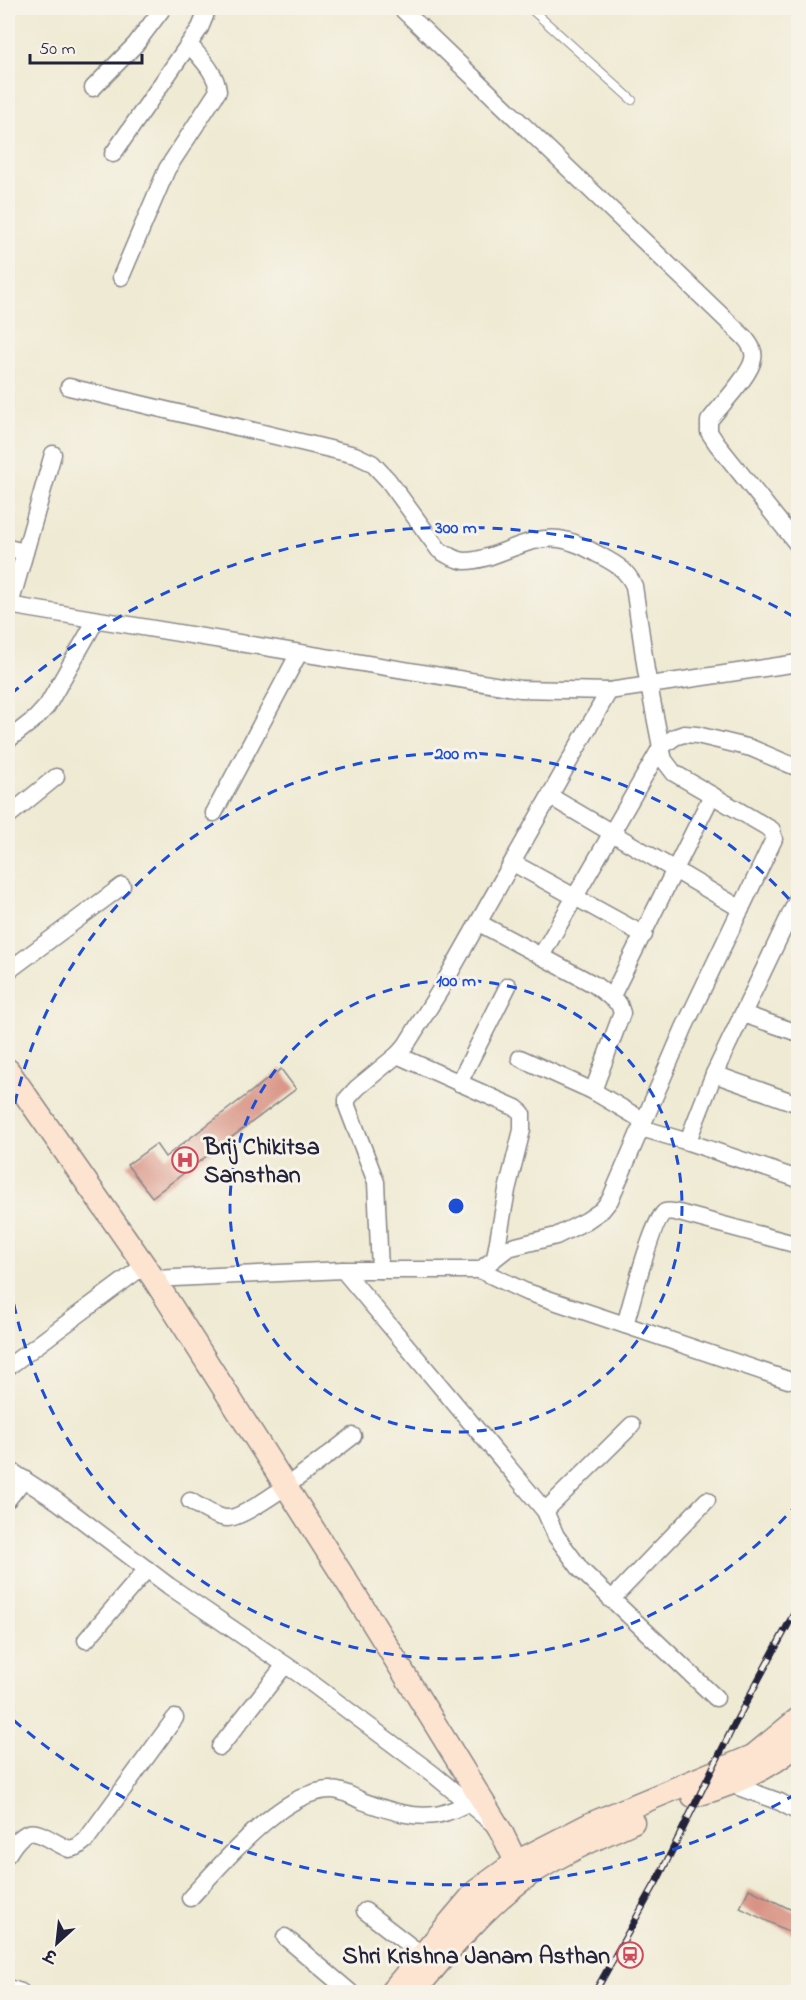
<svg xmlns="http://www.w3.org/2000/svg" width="806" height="2000" viewBox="0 0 806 2000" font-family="'Indie Flower','Playpen Sans Deva',sans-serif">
<rect width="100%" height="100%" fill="#f7f3e8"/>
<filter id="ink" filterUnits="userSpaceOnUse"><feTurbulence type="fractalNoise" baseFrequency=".0167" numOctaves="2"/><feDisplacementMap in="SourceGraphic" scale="12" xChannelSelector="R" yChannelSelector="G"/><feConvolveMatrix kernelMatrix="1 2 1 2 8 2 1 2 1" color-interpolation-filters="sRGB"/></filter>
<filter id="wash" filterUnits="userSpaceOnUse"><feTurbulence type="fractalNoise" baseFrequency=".008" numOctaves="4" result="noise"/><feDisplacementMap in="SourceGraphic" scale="24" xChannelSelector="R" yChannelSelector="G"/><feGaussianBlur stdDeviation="1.35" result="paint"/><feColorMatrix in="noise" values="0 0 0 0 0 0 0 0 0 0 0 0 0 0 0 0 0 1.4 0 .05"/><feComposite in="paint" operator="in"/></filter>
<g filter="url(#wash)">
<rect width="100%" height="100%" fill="#efead3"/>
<g id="blocks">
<g fill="#d89384">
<polygon points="281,1069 296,1089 152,1197 127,1165 156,1144 165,1157"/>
<polygon points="749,1889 798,1913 798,1936 740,1908"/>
</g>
</g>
</g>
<g filter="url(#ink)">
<use href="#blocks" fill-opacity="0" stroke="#888687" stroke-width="1.5"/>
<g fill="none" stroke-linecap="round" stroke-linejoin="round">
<g stroke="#888687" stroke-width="10">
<polyline id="lane" points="530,8 632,100"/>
</g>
<g stroke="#888687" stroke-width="19">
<g id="street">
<path d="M401 8 745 338C750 344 755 351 753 359 751 375 719 407 709 421V432L717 444 798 545"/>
<polyline points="93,88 135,45 163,8"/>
<polyline points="113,154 200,28 205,16 205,8"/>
<path d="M121 277 167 169 218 91C216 72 201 59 189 44"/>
<path d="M69 387 355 455 372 463 388 480 439 550C447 555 455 560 465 561 495 561 526 535 559 539 574 541 588 549 601 556 616 564 627 570 634 586L646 670 661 747 664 760 674 773 772 830 774 839 684 1028 610 1200 602 1210 586 1221 556 1236 508 1248 480 1270"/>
<polyline points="8,548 25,552"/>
<polyline points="8,605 520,689 609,691 798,663"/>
<polyline points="10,605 53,454"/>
<polyline points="8,740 36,718 47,706 96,620"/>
<polyline points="551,797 741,909"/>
<polyline points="214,813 299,653"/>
<polyline points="8,816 56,777"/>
<polyline points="513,863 644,935"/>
<polyline points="479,923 595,985 619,1004 622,1013 593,1091"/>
<polyline points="541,956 661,747 675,737 684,734 697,735 751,748 798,768"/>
<polyline points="8,971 122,886"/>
<polyline points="611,998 712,795"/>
<polyline points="743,1014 798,1033"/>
<polyline points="397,1055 516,1108 522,1113 522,1130 507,1190 495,1258"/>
<polyline points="520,1058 593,1091 644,1121"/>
<polyline points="714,1074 798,1104"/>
<polyline points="459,1083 508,986"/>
<polyline points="641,1128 685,1141 689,1138 714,1074 798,898"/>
<polyline points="685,1141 798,1179"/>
<polyline points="343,1270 545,1511 556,1536 581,1570 716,1698"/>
<polyline points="380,1270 376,1182 347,1106 347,1099 357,1088 397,1055 406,1045 439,992 609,691"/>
<polyline points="154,1279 343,1270 480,1270 524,1291 788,1380"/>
<path d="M625 1325C630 1308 653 1218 665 1212 669 1211 675 1212 679 1213L798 1245"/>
<polyline points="8,1367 145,1265"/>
<polyline points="8,1469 57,1501 169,1586 302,1676 433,1774 491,1822"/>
<polyline points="8,1499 24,1479"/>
<path d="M190 1501C201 1507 216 1518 228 1518 249 1518 332 1452 353 1436"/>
<polyline points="545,1511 632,1425"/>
<polyline points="611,1600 707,1500"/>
<polyline points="86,1640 147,1569"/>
<polyline points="220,1747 285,1665"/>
<polyline points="730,1784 780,1802 798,1812"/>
<path d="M8 1854C30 1818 38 1835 69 1849L77 1847 86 1840 175 1718"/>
<path d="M190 1898C221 1865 284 1788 332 1790 342 1790 354 1797 362 1801 387 1810 420 1822 447 1812 454 1810 461 1806 468 1803"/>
<polyline points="365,1911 422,1955"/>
<polyline points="285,1937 350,1992"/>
<polyline points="8,1988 21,1992"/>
</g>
</g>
<g stroke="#888687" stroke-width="25">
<g id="secondary">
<polyline points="8,1070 154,1279 366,1612 501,1831 516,1862 526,1877"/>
<path d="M693 1796C731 1786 768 1770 798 1744"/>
<polyline points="391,1992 476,1891 516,1862 590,1824 753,1756 798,1719"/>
<path d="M414 1992C448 1952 483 1908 526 1877 558 1855 597 1838 633 1822"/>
</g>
</g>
<use href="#lane" stroke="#fff" stroke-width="8"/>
<use href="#street" stroke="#fff" stroke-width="16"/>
<use href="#secondary" stroke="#fde4d0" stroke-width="22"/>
<g stroke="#22223b" stroke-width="7">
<polyline id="rail" points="595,1992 658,1879 734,1725 798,1606"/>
</g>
<use href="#rail" stroke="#f7f3e8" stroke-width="4.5" stroke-dasharray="14" stroke-linecap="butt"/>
</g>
</g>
<g fill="none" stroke="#1d4ed8" stroke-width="3" stroke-dasharray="10 8">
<circle cx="456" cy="1206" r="226"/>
<path d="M798 1503A453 453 0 0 1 8 1273M8 1139A453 453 0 0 1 798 909"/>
<path d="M796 1794A679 679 0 0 1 11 1718M11 694A679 679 0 0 1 796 618"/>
</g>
<defs>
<g id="hospital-ring" transform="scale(1.35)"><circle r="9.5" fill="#f7f3e8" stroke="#d1495b" stroke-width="1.5"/><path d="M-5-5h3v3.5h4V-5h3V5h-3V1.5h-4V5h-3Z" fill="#d1495b"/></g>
<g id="station-ring" transform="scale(1.35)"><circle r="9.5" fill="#f7f3e8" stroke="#d1495b" stroke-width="1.5"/><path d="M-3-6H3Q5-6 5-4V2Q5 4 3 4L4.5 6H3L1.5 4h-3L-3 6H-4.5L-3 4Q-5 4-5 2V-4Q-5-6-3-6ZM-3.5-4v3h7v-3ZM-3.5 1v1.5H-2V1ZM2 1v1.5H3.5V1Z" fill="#d1495b"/></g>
</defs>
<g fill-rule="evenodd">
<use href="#hospital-ring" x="185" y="1160"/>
<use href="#station-ring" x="630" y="1955"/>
</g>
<g text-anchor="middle" stroke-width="6" stroke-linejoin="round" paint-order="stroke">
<g font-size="24" font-weight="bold" fill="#22223b" stroke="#f7f3e8" text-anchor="start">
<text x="204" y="1154">Brij Chikitsa<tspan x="204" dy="28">Sansthan</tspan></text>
<text x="610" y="1963" text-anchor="end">Shri Krishna Janam Asthan</text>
</g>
</g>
<circle cx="456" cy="1206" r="9" fill="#1d4ed8" stroke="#f7f3e8" stroke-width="3"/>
<g font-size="18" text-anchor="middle" font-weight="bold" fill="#1d4ed8" stroke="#f7f3e8" stroke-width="6" stroke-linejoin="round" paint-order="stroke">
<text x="456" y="533">300 m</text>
<text x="456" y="759">200 m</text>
<text x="456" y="986">100 m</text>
</g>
<rect width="806" height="2000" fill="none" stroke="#f7f3e8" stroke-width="30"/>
<g transform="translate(57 1943) rotate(207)" stroke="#f7f3e8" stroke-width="4.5" paint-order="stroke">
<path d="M0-4.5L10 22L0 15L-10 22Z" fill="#22223b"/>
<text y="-9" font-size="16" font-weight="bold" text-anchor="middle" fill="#22223b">उ</text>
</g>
<path d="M30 54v9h112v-9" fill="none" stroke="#22223b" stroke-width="3"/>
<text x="39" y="54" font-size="18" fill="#22223b" stroke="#f7f3e8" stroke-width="4.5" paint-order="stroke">50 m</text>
</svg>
